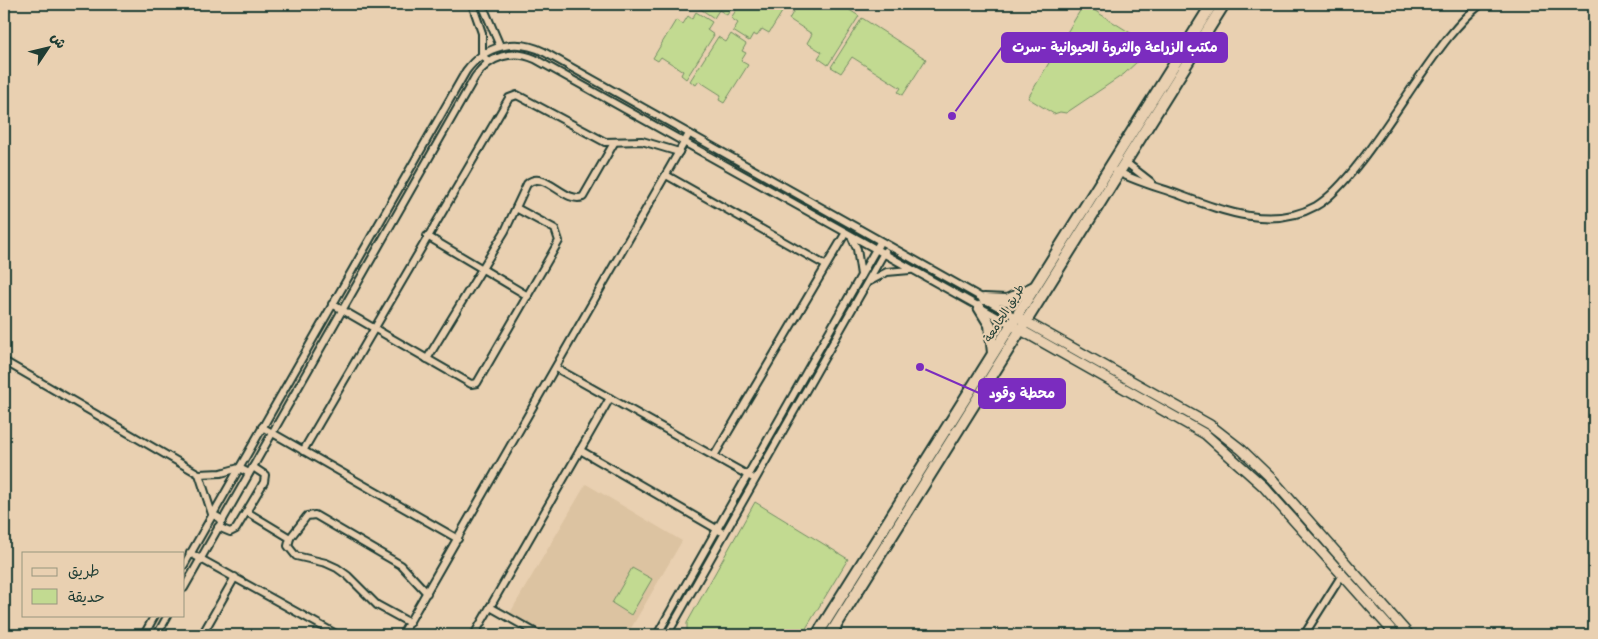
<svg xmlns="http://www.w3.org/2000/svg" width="1598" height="639" viewBox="0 0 1598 639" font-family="'Balsamiq Sans','Playpen Sans Arabic',sans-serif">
<rect width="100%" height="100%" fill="#e9d0b1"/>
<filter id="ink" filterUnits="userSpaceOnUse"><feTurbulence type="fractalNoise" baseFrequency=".02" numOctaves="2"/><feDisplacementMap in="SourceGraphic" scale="10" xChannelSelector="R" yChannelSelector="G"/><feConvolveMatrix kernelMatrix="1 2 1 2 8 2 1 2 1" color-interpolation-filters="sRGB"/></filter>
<g filter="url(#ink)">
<polygon fill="#dcc3a1" points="586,484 682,541 627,635 548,635 510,613"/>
<g fill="#c2da91" stroke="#708c62">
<polygon points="701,4 734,4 727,15 719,10 714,18 699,8"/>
<polygon points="740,4 787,4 769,33 762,29 757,36 753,34 749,41 733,31 738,23 731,18"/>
<polygon points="798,4 840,4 859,16 828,65 818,58 822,52 807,43 812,34 789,19"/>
<polygon points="1084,4 1153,47 1124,74 1066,113 1060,112 1054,114 1028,98"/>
<polygon points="696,12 712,22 707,30 714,35 686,79 681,75 683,71 661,57 658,61 653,58 676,20 683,24 688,16 692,19"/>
<polygon points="862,18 926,59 903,95 898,92 901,88 852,57 841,73 831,67"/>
<polygon points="731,34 746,44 742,51 746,53 741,61 748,65 724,103 719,100 721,95 699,81 696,85 690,81 718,37 726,42"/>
<polygon points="755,502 848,559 802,635 687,635 687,623"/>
<polygon points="632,568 652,579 631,615 612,603"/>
</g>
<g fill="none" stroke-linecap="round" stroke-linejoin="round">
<g stroke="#1f3d34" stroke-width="10">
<g id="minor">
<polyline points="472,4 482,33 482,54 488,62"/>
<polyline points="482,4 500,46"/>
<polyline points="1124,161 1151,182"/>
<path d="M1116 171C1135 181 1157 187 1177 194 1220 210 1271 231 1316 206 1349 187 1395 112 1418 79 1437 52 1455 25 1481 4"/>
<polyline points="666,175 825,265"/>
<polyline points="427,236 528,296"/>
<polyline points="852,238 857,249 861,275"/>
<polyline points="870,281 887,272 910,270"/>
<polyline points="332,304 471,384 477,383 559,241 555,229 516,208"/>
<path d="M427 359 505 231 527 184C544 168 564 204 583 197L614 143"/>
<polyline points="4,361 199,474 221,473 239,468 249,473"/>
<polyline points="556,368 751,477"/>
<polyline points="262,427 458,539"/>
<polyline points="580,450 720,531"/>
<polyline points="303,451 509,98 517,95 605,142 642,141 679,152"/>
<polyline points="714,456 845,234"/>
<polyline points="199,474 212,514 223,520"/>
<polyline points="247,512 290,538 288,546 296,556 326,563 337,568 348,576 377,605 410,623"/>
<polyline points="218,527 230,532 236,529 264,482 265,475 253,467"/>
<polyline points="290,538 307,516 315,515 401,565 427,593"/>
<polyline points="190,553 338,635"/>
<path d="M184 565 466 71C485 45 516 38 544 52L1016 317"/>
<path d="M184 588 475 77C489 56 513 49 535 59L1012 325"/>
<polyline points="490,607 540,635"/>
<polyline points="144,635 155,615"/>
<polyline points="157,635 168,615"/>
<polyline points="202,635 235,577"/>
<polyline points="402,635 689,134"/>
<polyline points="474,635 610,398"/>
<polyline points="657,635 880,242"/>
<polyline points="667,635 885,251"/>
<polyline points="1304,635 1342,575"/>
</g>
</g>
<g stroke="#1f3d34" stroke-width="12">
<g id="major">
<polyline points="1021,319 1210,425 1242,450 1272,479 1409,635"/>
<polyline points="1012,325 1205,434 1263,486 1396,635"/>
</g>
</g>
<g stroke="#1f3d34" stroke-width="14">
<g id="highway">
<polyline points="984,299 1007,300 1034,287"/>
<polyline points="979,307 990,325 993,353"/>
<polyline points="817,635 1212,4"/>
<polyline points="830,635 1224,4"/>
</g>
</g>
<use href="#minor" stroke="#e9d0b1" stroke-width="6"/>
<use href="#major" stroke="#e9d0b1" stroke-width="9"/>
<use href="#highway" stroke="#e9d0b1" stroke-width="10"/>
</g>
</g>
<g text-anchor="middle" stroke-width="4.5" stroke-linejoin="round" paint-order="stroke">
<g font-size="12" fill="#1f3d34" stroke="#e9d0b1">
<text transform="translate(1004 313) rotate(-58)" y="4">طريق الجامعة</text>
</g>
</g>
<path fill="none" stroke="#7b2cbf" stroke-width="2" d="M952 116L1002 47M920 367L979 393"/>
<g fill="#7b2cbf" stroke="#e9d0b1" stroke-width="2">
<circle cx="952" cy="116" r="5"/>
<circle cx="920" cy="367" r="5"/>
</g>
<g fill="#7b2cbf" stroke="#7b2cbf" stroke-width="2">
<rect x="1002" y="33" width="225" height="29" rx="5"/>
<rect x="979" y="379" width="86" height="29" rx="5"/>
</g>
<g font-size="14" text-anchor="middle" font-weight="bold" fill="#fff">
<text x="1115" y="52">مكتب الزراعة والثروة الحيوانية -سرت</text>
<text x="1022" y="398">محطة وقود</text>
</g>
<rect width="1598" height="639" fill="none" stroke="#e9d0b1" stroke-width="20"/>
<rect x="10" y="10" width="1578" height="619" fill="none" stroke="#1f3d34" stroke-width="2" filter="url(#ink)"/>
<rect x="22" y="552" width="162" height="65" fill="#e9d0b1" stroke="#98957f"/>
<rect x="32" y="568" width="25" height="8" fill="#e9d0b1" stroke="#98957f"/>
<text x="68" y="576" font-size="15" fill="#1f3d34">طريق</text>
<rect x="32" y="589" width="25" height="15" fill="#c2da91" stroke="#98957f"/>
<text x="68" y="602" font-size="15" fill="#1f3d34">حديقة</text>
<g transform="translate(48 48) rotate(55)" stroke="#e9d0b1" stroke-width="4" paint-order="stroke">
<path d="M0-4L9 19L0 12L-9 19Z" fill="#1f3d34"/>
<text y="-8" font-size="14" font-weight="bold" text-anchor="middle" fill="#1f3d34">ش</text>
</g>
</svg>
